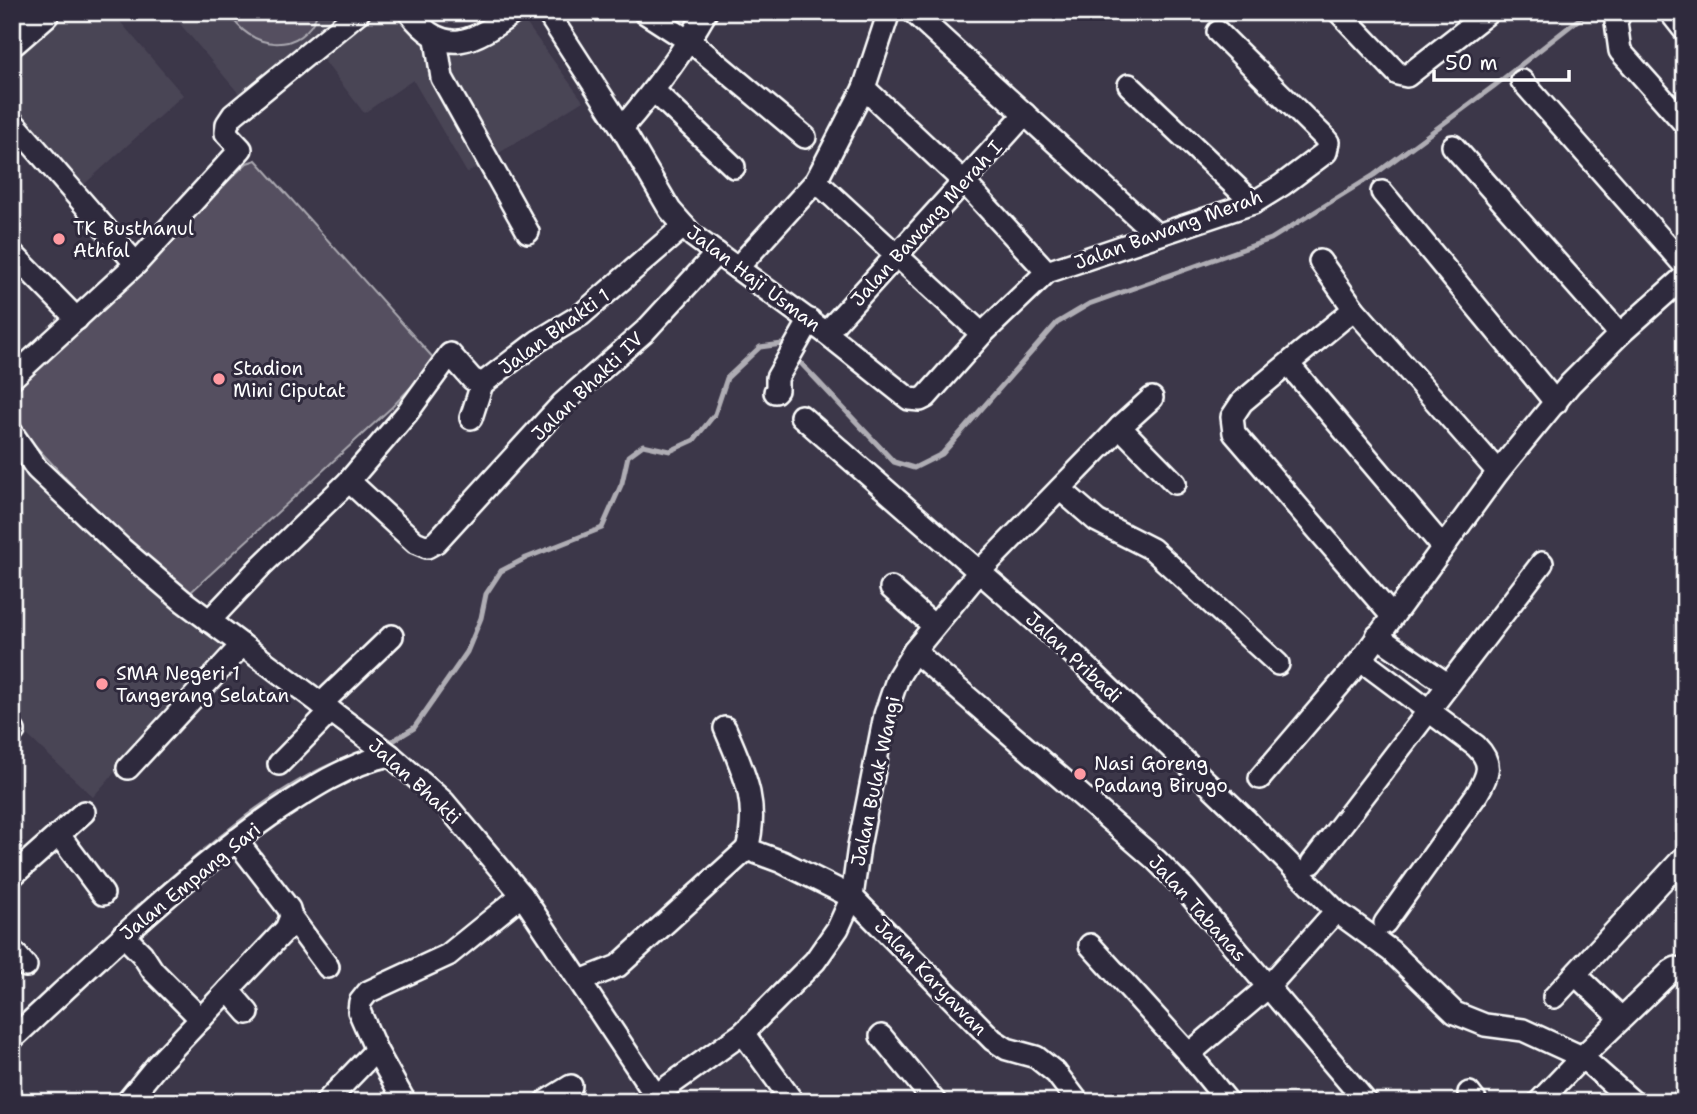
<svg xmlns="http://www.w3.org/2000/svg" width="1697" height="1114" viewBox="0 0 1697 1114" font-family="'Shantell Sans',sans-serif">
<rect width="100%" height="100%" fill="#3c3749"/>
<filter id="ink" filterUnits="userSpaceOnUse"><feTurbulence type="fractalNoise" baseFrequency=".0143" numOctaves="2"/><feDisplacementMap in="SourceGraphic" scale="14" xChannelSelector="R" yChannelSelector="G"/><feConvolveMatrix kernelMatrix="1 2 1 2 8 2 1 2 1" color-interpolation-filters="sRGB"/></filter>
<g filter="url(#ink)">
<g fill="#494455">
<polygon points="63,12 112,12 183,95 78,190 12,118 12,58"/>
<polygon points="170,12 397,12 406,25 444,43 518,12 583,101 467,173 413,80 364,113 309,41 240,95"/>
<polygon points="12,452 79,524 224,648 93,797 12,721"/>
</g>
<g fill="#555060" stroke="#aaa8b0" stroke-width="2">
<path d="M229 12H318C302 57 248 50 229 12Z"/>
<polygon points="256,160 436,361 392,407 191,592 139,556 26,436 12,403 12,387 247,163"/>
</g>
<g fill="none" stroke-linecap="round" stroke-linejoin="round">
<g stroke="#afadb4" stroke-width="5">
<polyline points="796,358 894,462 914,468 942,454 1057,323 1089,304 1271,239 1374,175 1494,86 1588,12"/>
<polyline points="391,742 414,728 467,652 481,618 486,594 501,571 526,558 602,528 622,483 628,456 643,445 670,451 694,440 715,414 727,378 760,347 782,344"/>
<path d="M127 918 139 906C201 855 266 792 341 761"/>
</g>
<g stroke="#fff" stroke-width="26">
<g id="minor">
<path d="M409 12C445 60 474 41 515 12"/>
<polyline points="547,12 622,128 670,210 693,236 826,333 909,399 920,400 926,397 982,334 1047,272 1253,203 1282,185 1326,152 1328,142 1323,136 1218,32"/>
<polyline points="644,12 695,45 805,137"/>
<polyline points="913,12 1157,235"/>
<polyline points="1339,12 1398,74 1407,76 1489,12"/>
<polyline points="1621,12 1616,22 1620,51 1685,124"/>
<polyline points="1670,12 1685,31"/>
<polyline points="436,39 442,78 528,232"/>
<polyline points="1522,81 1685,266"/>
<polyline points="1129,85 1253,203"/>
<polyline points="864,88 964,182 1047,272"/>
<polyline points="654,91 734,167"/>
<polyline points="12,121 136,264"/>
<path d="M622 128C653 92 682 54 706 12"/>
<polyline points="1453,146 1620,334"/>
<polyline points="816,181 982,334"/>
<polyline points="1382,192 1556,403"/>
<polyline points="12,253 77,319"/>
<polyline points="1320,261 1354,309 1498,472"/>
<polyline points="737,268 816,181 864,88 889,12"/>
<polyline points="1354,309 1242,402 1232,417 1234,433 1392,616"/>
<polyline points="826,333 1025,114"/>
<polyline points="1289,365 1443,547"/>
<polyline points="12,378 136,264 241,149 226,133 227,124 233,115 359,12"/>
<polyline points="775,392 777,390 777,378 810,320"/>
<polyline points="801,416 1070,651 1245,819 1336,911 1391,951 1455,1013 1485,1025 1523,1030 1582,1057 1633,1102"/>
<polyline points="471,418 482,384 538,341 581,315 684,226"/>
<polyline points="1120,427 1175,483"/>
<polyline points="12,433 37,469 122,549 183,601 390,755 444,802 522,895 660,1102"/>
<polyline points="349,481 415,542 427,547 436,542 562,404 646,330 717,253"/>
<polyline points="1060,489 1097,521 1152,549 1278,664"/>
<polyline points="891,588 934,626"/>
<polyline points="209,621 262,565 349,481 407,413 450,354 472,379 482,384"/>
<polyline points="1377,636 1447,684"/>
<polyline points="914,651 1156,860 1185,889 1366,1102"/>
<path d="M1361 660 1476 746C1493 763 1489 774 1477 794L1385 923"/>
<polyline points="321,704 392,636"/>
<path d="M725 728C743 771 760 802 747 849"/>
<polyline points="12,732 14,731"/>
<polyline points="279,764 331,711"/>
<polyline points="128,768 242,645"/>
<polyline points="1260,778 1361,660 1498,472 1570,384 1620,334 1685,276"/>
<polyline points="59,835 103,894"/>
<polyline points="1312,863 1542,563"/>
<polyline points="12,876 84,812"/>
<polyline points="291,917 328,967"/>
<polyline points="123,935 142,954 153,971 201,1019"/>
<polyline points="1090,945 1189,1054 1228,1102"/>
<polyline points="12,950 26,966"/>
<polyline points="1576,975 1621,1018"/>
<polyline points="580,981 618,966 747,849 782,862 852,897 993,1040 1007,1049 1036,1057 1056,1073 1078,1102"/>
<polyline points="228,990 248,1013"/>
<polyline points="1554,997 1685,856"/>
<polyline points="743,1033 793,1102"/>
<polyline points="881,1036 935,1102"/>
<path d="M12 1039C96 961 177 881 271 815 307 791 347 764 390 755"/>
<polyline points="1189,1054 1268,987 1336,911"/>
<polyline points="1469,1093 1476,1102"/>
<polyline points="656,1095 743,1033 815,961 838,928 852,897 859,846 885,715 898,677 914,651 979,572 1120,427 1152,398"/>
<polyline points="127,1102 158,1064 286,929 291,917 289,909 236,840"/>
<polyline points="326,1102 376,1050"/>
<polyline points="405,1102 376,1050 359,1011 360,1002 368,992 448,955 522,895"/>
<polyline points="545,1102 571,1086"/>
<polyline points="1539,1102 1582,1057 1671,971 1676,968 1685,971"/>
<polyline points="1682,1102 1685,1099"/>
</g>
</g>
<g stroke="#fff" stroke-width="37">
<polyline id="secondary" points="12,39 43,12"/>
</g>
<use href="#minor" stroke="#2f2a3d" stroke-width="21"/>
<use href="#secondary" stroke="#2f2a3d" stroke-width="32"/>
</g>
</g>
<g fill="#ff9aa2" stroke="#2f2a3d" stroke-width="2.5">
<circle cx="59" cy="239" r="7"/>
<circle cx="219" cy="379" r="7"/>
<circle cx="102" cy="684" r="7"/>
<circle cx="1080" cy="774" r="7"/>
</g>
<g text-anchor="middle" stroke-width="6" stroke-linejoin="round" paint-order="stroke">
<g font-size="19" fill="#fff" stroke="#2f2a3d">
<text transform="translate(926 223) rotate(-48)" y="7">Jalan Bawang Merah I</text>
<text transform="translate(1168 229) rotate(-20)" y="7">Jalan Bawang Merah</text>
<text transform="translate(754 278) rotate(37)" y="7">Jalan Haji Usman</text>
<text transform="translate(554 331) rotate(-36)" y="7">Jalan Bhakti 1</text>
<text transform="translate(587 386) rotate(-44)" y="7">Jalan Bhakti IV</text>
<text transform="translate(1074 657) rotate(43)" y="7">Jalan Pribadi</text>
<text transform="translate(415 781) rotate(42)" y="7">Jalan Bhakti</text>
<text transform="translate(875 781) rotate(-78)" y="7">Jalan Bulak Wangi</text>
<text transform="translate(190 881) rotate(-39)" y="7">Jalan Empang Sari</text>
<text transform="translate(1198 908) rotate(48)" y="7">Jalan Tabanas</text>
<text transform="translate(931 977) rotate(46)" y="7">Jalan Karyawan</text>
</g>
<g font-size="19" fill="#fff" stroke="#2f2a3d" text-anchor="start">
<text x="73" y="235">TK Busthanul<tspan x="73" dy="22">Athfal</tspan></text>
<text x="233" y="375">Stadion<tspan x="233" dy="22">Mini Ciputat</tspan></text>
<text x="116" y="680">SMA Negeri 1<tspan x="116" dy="22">Tangerang Selatan</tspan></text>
<text x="1094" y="770">Nasi Goreng<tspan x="1094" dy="22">Padang Birugo</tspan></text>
</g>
</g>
<rect width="1697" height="1114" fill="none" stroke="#2f2a3d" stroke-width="42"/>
<rect x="21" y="21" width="1655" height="1072" fill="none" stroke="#fff" stroke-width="2.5" filter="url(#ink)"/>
<path d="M1434 70v10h135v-10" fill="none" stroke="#ffffff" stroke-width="3.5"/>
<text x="1445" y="70" font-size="21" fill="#ffffff" stroke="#2f2a3d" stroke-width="5" paint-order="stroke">50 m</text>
</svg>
